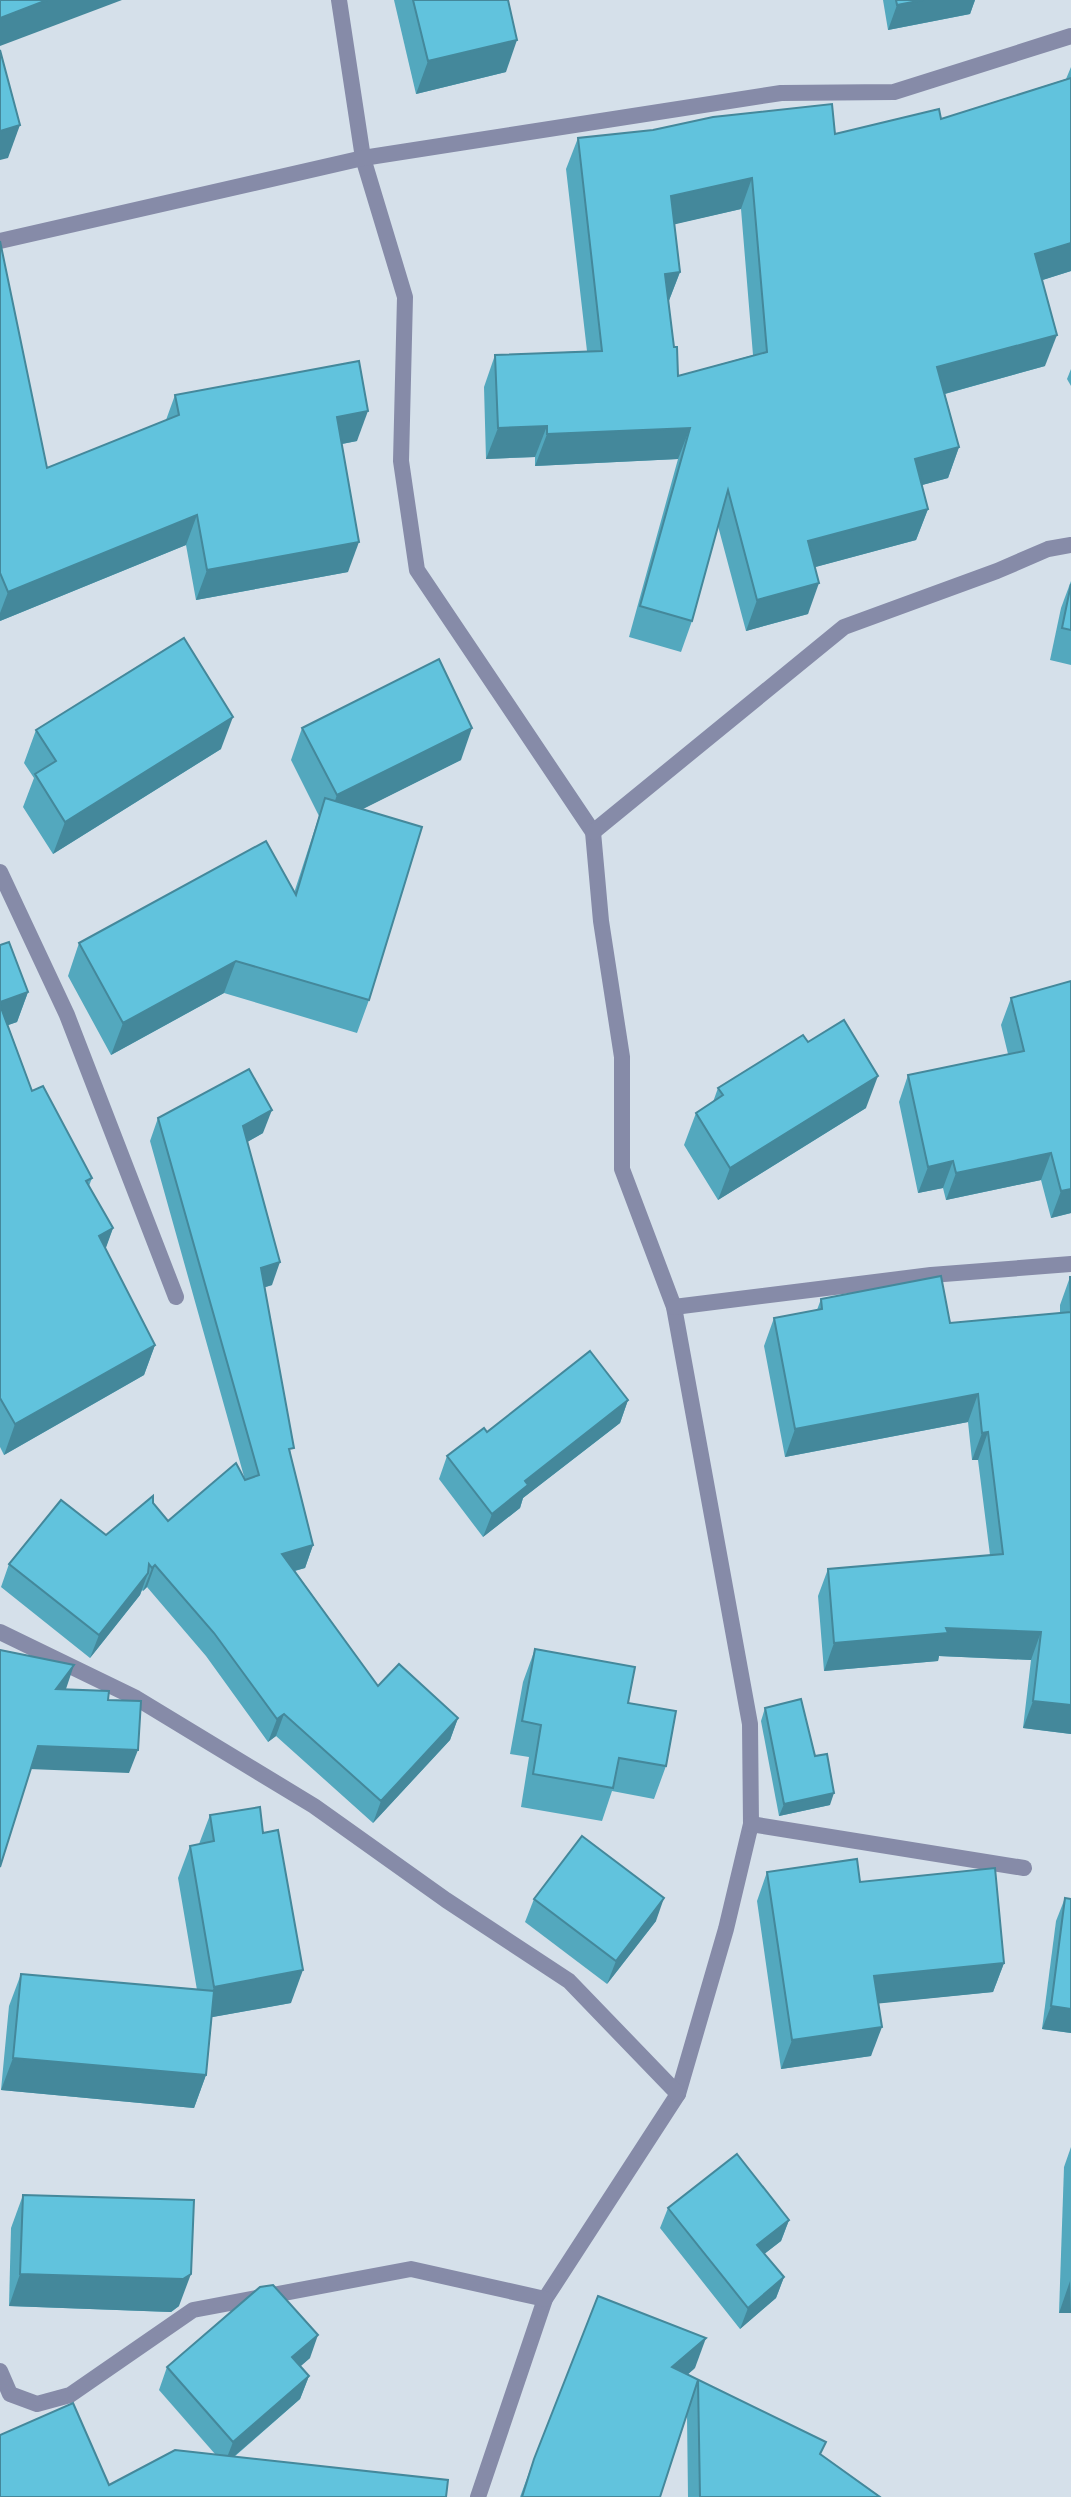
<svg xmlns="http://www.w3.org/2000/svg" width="1071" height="2497" viewBox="0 0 1071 2497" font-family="'Work Sans',sans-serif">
<rect width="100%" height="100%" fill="#d5e0ea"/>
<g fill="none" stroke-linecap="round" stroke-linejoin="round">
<g stroke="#868ba8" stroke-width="16">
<polyline points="339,0 363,158 405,297 401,461 417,570 593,832 601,921 622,1057 622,1169 674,1307 750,1724 751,1824 726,1929 678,2094 545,2299 478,2497"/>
<polyline points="0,241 363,158 781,93 894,92 1071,36"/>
<polyline points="593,832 844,627 997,571 1048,549 1071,545"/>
<polyline points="0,872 67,1015 176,1297"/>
<polyline points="674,1307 931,1275 1071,1264"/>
<polyline points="0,1632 136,1698 314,1806 446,1900 569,1981 678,2094"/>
<polyline points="751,1824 1024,1868"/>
<polyline points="0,2371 10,2394 37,2404 70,2395 193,2310 411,2269 545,2299"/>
</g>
</g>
<g fill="#53a8be" fill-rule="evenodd">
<polygon points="394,0 508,0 506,72 416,94"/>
<polygon points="883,0 975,0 970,14 888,30"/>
<path d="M1071 67V271L1042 280 1045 366 945 394 959 447 948 478 922 485 928 509 916 540 815 567 808 614 746 631 718 526 692 621 681 652 629 637 678 459 535 466V457L486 459 484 387 495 355 587 351 566 169 578 138 835 134 941 119 1066 79ZM741 209 753 355 678 376 668 303 680 272 674 224Z"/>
<polygon points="0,241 47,468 166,420 175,395 357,441 342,444 348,572 196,600 186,545 0,621"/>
<polygon points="1071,369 1071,386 1067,379"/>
<polygon points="1071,581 1071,665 1050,660 1061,608"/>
<polygon points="302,728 461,760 362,809 369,1000 357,1033 224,993 111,1055 68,976 79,943 294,893 319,816 291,760"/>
<polygon points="36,730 221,749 53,854 23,807 34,778 24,763"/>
<polygon points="0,945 28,992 17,1022 8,1025 32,1091 92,1178 89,1186 113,1228 105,1249 155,1345 144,1375 4,1455 0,1447"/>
<polygon points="1071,981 1071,1213 1051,1218 1041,1180 946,1200 943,1188 918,1193 899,1102 908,1075 1008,1054 1001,1025 1011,998"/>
<polygon points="808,1042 866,1108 718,1200 684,1145 696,1113 713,1102 718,1088"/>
<polygon points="158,1118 263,1133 247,1142 272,1285 265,1287 291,1456 313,1545 305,1568 295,1571 378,1686 458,1718 450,1740 373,1823 276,1736 268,1742 206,1656 147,1587 143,1591 142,1590 140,1595 90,1658 1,1587 9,1564 106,1535 153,1503 168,1521 245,1480 150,1141"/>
<polygon points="1070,1277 1071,1277 1071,1734 1023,1728 1031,1660 939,1656 938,1661 824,1671 818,1596 828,1569 990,1555 978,1460 972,1460 968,1422 785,1457 764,1346 774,1318 817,1310 821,1299 950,1323 1060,1313 1060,1305"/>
<polygon points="628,1400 620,1423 523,1498 520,1508 483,1537 439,1479 447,1456 487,1432"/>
<polygon points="535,1649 628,1703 666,1766 654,1799 612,1791 602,1821 521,1807 529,1757 510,1754 523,1682"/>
<polygon points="765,1708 815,1756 830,1805 779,1816 761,1721"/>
<polygon points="210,1815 291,2003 212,2017 206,2075 194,2108 1,2090 9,2006 21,1974 197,1990 178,1878 190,1846 199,1844"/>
<polygon points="767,1872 860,1882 1004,1963 993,1992 878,2003 871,2056 781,2069 757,1901"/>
<polygon points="1065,1898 1071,2033 1042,2029 1056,1921"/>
<polygon points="534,1899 656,1921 607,1984 525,1922"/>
<polygon points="1071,2147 1071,2313 1059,2313 1064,2167"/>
<polygon points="23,2195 179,2306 171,2312 9,2306 11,2228"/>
<polygon points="668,2208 789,2220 781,2241 764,2254 784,2277 776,2298 740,2329 660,2228"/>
<polygon points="310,2358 300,2366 309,2376 300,2399 234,2457 109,2485 215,2454 159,2390 167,2367"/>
<polygon points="695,2368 688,2374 821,2455 881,2497 688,2497 687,2414 660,2497 520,2497 534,2459"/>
</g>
<g fill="#44889b">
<polygon points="47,0 122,0 0,46 0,18"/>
<polygon points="923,0 975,0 970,14 888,30 897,5"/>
<polygon points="517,40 506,72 416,94 428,61"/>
<polygon points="20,125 8,158 0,160 0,131"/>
<polygon points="752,178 741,209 659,228 671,196"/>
<polygon points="1071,243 1071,271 1024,286 1035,254"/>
<polygon points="680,272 668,303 665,274"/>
<polygon points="1057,335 1045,366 926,399 937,367"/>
<polygon points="368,411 357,441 326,447 337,417"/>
<polygon points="547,426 535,457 486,459 498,428"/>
<polygon points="690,428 678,459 535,466 547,434"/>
<polygon points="959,447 948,478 904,490 915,459"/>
<polygon points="928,509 916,540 797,572 808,541"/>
<polygon points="197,515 186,545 0,621 0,613 8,592"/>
<polygon points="359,542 348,572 196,600 207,570"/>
<polygon points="819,583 808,614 746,631 757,600"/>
<polygon points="233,717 221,749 53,854 65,822"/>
<polygon points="472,728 461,760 325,828 337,795"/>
<polygon points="236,961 224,993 111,1055 123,1023"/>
<polygon points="28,992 17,1022 0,1028 0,1002"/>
<polygon points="878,1076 866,1108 718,1200 730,1168"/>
<polygon points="272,1110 263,1133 235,1149 243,1126"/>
<polygon points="1051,1153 1041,1180 946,1200 956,1173"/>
<polygon points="953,1161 943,1188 918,1193 928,1167"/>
<polygon points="1071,1189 1071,1213 1051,1218 1061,1191"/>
<polygon points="113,1228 102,1259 99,1236"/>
<polygon points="280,1262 272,1285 253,1291 261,1268"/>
<polygon points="155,1345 144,1375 4,1455 15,1424"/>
<polygon points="978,1394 968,1422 785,1457 795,1429"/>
<polygon points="628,1400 620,1423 523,1498 520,1508 483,1537 492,1514 525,1481"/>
<polygon points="988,1432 978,1460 972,1460 982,1433"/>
<polygon points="313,1545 305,1568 274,1576 282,1554"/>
<polygon points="155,1565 147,1587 143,1591 152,1568"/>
<polygon points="148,1573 140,1595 90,1658 99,1635"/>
<polygon points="946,1628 1041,1632 1031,1660 939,1656 938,1661 824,1671 834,1643"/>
<polygon points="74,1665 66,1689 47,1712 56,1689"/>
<polygon points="1033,1701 1071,1705 1071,1734 1023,1728"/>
<polygon points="284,1714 276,1736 268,1742 277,1719"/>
<polygon points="458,1718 450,1740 373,1823 381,1801"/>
<polygon points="38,1746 138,1750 129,1773 29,1769"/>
<polygon points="834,1793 830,1805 779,1816 784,1804"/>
<polygon points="664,1898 656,1921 607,1984 616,1961"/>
<polygon points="1004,1963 993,1992 864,2005 874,1976"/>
<polygon points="303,1970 291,2003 202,2019 214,1987"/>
<polygon points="1051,2006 1071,2009 1071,2033 1042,2029"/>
<polygon points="882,2027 871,2056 781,2069 792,2040"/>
<polygon points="13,2058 206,2075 194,2108 1,2090"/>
<polygon points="789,2220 781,2241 749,2266 757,2245"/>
<polygon points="20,2274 191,2274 179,2306 171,2312 9,2306"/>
<polygon points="784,2277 776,2298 740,2329 748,2308"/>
<polygon points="1070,2281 1071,2313 1059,2313"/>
<polygon points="318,2335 310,2358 284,2381 292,2357"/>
<polygon points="706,2338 695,2368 662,2397 672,2367"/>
<polygon points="309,2376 300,2399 224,2465 233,2442"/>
</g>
<g fill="#61c3dd" stroke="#44889b" stroke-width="2" fill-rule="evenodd">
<polygon points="0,0 47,0 0,18"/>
<polygon points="413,0 508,0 517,40 428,61"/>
<polygon points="896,0 923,0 897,5"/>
<polygon points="0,50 20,125 0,131"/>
<path d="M1071 78V243L1035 254 1057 335 937 367 959 447 915 459 928 509 808 541 819 583 757 600 728 490 692 621 640 606 690 428 547 434V426L498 428 495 355 602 351 578 138 653 130 713 117 832 104 835 134 939 109 941 119ZM752 178 767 352 678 376 677 347H674L665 274 680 272 671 196Z"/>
<polygon points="0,241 47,468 179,415 175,395 359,361 368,411 337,417 359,542 207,570 197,515 8,592 0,573"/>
<polygon points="1071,584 1071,630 1062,628"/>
<polygon points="184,638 233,717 65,822 35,774 56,761 36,730"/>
<polygon points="439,659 472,728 337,795 302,728"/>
<polygon points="325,798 422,827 369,1000 236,961 123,1023 79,943 266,841 296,895"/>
<polygon points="9,942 28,992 0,1002 0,945"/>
<polygon points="1071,981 1071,1189 1061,1191 1051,1153 956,1173 953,1161 928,1167 908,1075 1024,1051 1011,998"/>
<polygon points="0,1005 32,1091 43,1086 92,1178 86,1181 113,1228 99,1236 155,1345 15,1424 0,1398"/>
<polygon points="844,1020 878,1076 730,1168 696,1113 723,1095 718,1088 803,1035 808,1042"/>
<polygon points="249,1069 272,1110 243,1126 280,1262 261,1268 294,1448 289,1449 313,1545 282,1554 378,1686 399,1664 458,1718 381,1801 284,1714 277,1719 214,1633 155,1565 152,1568 149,1564 148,1573 99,1635 9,1564 61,1500 106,1535 153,1496 153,1503 168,1521 236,1463 245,1480 259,1475 158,1118"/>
<polygon points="941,1276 950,1323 1071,1312 1070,1277 1071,1277 1071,1705 1033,1701 1041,1632 946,1628 948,1633 834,1643 828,1569 1003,1554 988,1432 982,1433 978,1394 795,1429 774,1318 822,1309 821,1299"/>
<polygon points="590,1351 628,1400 525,1481 528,1485 492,1514 447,1456 484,1428 487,1432"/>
<polygon points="535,1649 635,1667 628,1703 676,1711 666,1766 619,1758 613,1788 533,1774 541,1725 522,1721"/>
<polygon points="0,1650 74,1665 56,1689 109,1691 108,1700 141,1701 138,1750 38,1746 0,1867"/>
<polygon points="801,1699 815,1756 827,1754 834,1793 784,1804 765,1708"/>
<polygon points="260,1807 263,1833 278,1830 303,1970 214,1987 190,1846 214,1841 210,1815"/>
<polygon points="582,1836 664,1898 616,1961 534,1899"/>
<polygon points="857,1859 860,1882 995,1868 1004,1963 874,1976 882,2027 792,2040 767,1872"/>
<polygon points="1065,1898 1071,1899 1071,2009 1051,2006"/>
<polygon points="21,1974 214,1991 206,2075 13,2058"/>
<polygon points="737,2154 789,2220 757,2245 784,2277 748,2308 668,2208"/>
<polygon points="23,2195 194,2200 191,2274 183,2279 20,2274"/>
<polygon points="273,2285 318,2335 292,2357 309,2376 233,2442 167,2367 260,2287"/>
<polygon points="598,2296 706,2338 672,2367 826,2442 820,2454 880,2497 700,2497 698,2380 660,2497 522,2497 534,2459"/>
<polygon points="73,2403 109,2485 175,2450 448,2480 446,2497 0,2497 0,2435"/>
</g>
</svg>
